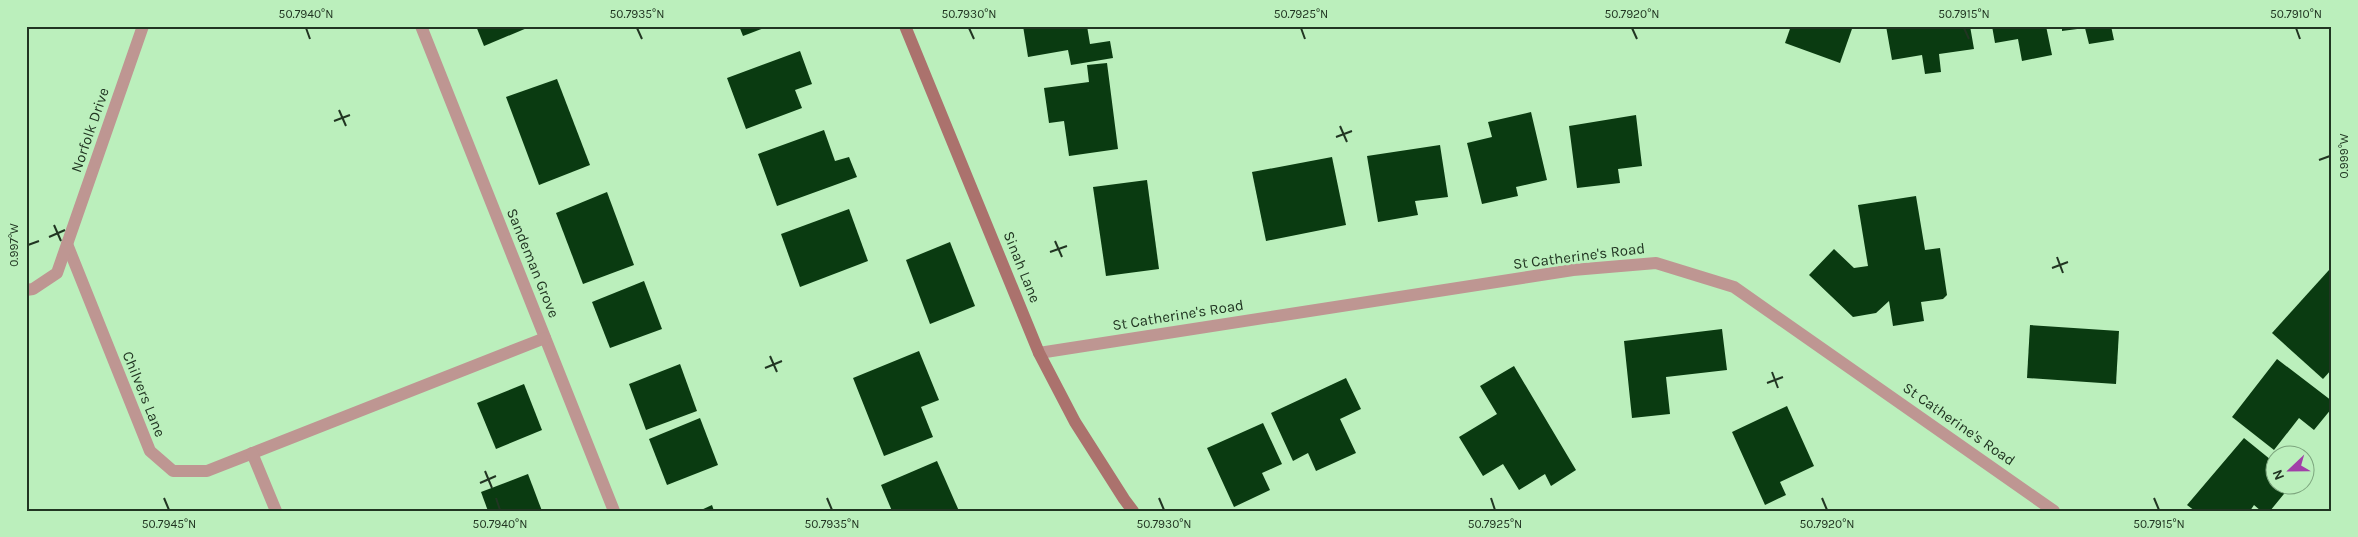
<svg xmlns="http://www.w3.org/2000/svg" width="2358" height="537" viewBox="0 0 2358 537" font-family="Karla,sans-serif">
<rect width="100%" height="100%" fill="#bbefbc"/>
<g fill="#0a3b11">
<polygon points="476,26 527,26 527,28 484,46"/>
<polygon points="739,26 769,26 743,36"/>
<polygon points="1023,26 1087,26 1090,44 1110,41 1113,58 1071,65 1068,50 1028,57"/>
<polygon points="1791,26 1853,26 1840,63 1785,43"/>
<polygon points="1886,26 1970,26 1974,49 1939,54 1941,72 1925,74 1922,55 1892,60"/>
<polygon points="1992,26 2046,26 2052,55 2022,61 2018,39 1995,43"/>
<polygon points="2062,26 2111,26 2114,40 2089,44 2085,28 2062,31"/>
<polygon points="800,51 812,84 795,90 802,108 746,129 727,78"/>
<polygon points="1107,63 1118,149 1069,156 1064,121 1049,123 1044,88 1089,82 1087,65"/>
<polygon points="557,79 590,165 539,185 506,97"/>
<polygon points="1531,112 1547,180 1516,187 1518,196 1482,204 1467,143 1492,137 1488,122"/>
<polygon points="1636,115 1642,166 1618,169 1620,183 1577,188 1569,126"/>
<polygon points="824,130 835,161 849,157 857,177 777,206 758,154"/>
<polygon points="1440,145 1448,197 1415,201 1418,215 1378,222 1367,156"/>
<polygon points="1332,157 1346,225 1266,241 1252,172"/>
<polygon points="1147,180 1159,269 1106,276 1093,187"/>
<polygon points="607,192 634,265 583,284 556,213"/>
<polygon points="1916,196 1925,250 1940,248 1947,295 1943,299 1921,302 1924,321 1893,326 1889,301 1876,313 1853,317 1809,275 1834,249 1854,268 1868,266 1858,205"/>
<polygon points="849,209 868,261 800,287 781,234"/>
<polygon points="950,242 975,306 930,324 906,260"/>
<polygon points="2329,270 2332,273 2332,369 2323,379 2272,333"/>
<polygon points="644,281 662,329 610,348 592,302"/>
<polygon points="2030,325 2119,331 2116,384 2027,378"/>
<polygon points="1722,329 1727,370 1666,377 1670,414 1632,418 1624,341"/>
<polygon points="919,351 939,400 921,407 933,437 884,456 853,378"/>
<polygon points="2277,359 2332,401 2332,408 2314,430 2299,418 2274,450 2232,417"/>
<polygon points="680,364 697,411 646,430 629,384"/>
<polygon points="1514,366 1576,470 1551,486 1545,474 1519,490 1503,464 1483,476 1459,437 1497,414 1480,386"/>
<polygon points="1346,378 1361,409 1340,419 1356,453 1316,471 1308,453 1293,461 1271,413"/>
<polygon points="524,384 542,430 496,449 477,403"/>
<polygon points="1787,406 1814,466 1780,482 1786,495 1765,505 1732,432"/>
<polygon points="700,418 718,465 667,485 649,439"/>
<polygon points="1263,423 1282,464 1262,473 1270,490 1234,507 1207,448"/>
<polygon points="2244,438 2276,464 2276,484 2292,484 2270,511 2261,511 2254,505 2250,511 2195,511 2187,505"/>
<polygon points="937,461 959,511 892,511 881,485"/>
<polygon points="528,474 542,511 488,511 481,492"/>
<polygon points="712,505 714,511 699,511"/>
</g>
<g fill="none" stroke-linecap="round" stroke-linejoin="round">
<g stroke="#be9692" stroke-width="12">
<polyline points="421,26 614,511"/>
<polyline points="67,244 150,451 173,471 207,471 545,338"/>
<polyline points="26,290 33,289 57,273 143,26"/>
<polyline points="1039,353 1573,270 1656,263 1734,287 2054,511"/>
<polyline points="252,453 276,511"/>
</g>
<polyline stroke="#ab726d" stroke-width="12" points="905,26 1039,353 1075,422 1124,499 1133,511"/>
</g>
<path fill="none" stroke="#213522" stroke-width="2" d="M306 28 310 39M637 28 642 39M969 28 974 39M1301 28 1305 39M1632 28 1637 39M1964 28 1969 39M2296 28 2300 39M339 110 346 126M334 121 350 115M1340 126 1347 142M1336 137 1352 131M2319 160 2330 156M54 225 61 241M49 237 65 230M1055 241 1062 257M28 245 39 241M1050 252 1067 246M2057 257 2063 273M2052 268 2068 262M770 356 777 372M765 368 782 361M1772 372 1778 388M1767 383 1783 377M485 471 492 488M480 483 496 476M164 498 169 510M496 498 500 510M827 498 832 510M1159 498 1164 510M1491 498 1495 510M1822 498 1827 510M2154 498 2159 510"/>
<g text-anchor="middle" stroke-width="5" stroke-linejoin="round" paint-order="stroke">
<g font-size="15" fill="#213522" stroke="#bbefbc">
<text transform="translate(90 130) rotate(-71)" y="5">Norfolk Drive</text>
<text transform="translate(1579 256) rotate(-7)" y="5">St Catherine's Road</text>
<text transform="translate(533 263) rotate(68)" y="5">Sandeman Grove</text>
<text transform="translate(1022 267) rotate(68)" y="5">Sinah Lane</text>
<text transform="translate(1178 315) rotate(-9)" y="5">St Catherine's Road</text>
<text transform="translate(144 394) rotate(68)" y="5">Chilvers Lane</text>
<text transform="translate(1959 424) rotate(35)" y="5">St Catherine's Road</text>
</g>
</g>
<rect width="2358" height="537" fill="none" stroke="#bbefbc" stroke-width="55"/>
<g transform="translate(2290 470) rotate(248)"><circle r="24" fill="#bbefbc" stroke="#7da57e"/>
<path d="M0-4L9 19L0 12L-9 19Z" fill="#a140a8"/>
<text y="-8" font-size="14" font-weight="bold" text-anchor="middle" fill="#213522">N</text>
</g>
<rect x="28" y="28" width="2302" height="482" fill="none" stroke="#213522" stroke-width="2"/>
<g font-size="12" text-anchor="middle" fill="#213522">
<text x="306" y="18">50.7940°N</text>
<text x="637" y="18">50.7935°N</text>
<text x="969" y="18">50.7930°N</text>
<text x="1301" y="18">50.7925°N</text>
<text x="1632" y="18">50.7920°N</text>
<text x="1964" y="18">50.7915°N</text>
<text x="2296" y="18">50.7910°N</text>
<text transform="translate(2344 156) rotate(-90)" y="4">0.999°W</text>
<text transform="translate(14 245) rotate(-90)" y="4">0.997°W</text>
<text x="169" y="528">50.7945°N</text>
<text x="500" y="528">50.7940°N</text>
<text x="832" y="528">50.7935°N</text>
<text x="1164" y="528">50.7930°N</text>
<text x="1495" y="528">50.7925°N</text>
<text x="1827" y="528">50.7920°N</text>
<text x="2159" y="528">50.7915°N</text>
</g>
</svg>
